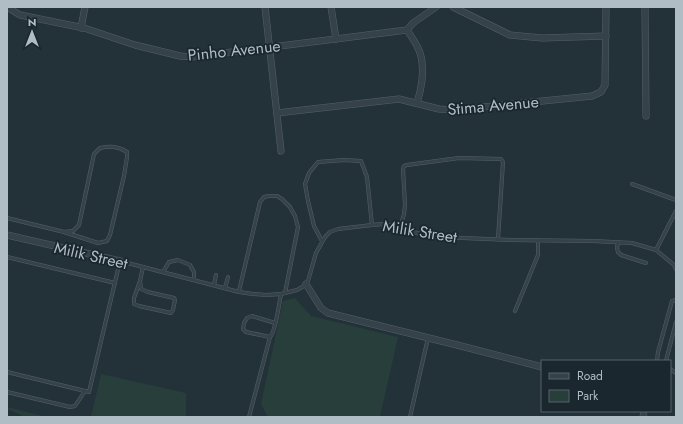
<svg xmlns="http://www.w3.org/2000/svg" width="683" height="424" viewBox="0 0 683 424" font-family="Jost,sans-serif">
<rect width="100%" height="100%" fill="#233139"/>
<g fill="#273e3a">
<polygon points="295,298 311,316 398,337 380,417 268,417 261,404 283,301"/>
<polygon points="101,374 186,393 186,417 91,417"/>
<polygon points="7,407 47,417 25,417 7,409"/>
</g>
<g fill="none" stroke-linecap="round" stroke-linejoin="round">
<g stroke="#546067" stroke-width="4">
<g id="service">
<polyline points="632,184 676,200"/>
<path d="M7 218 64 232 98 243 107 241 110 235 124 176 127 157V152C118 146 110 146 100 148L94 154 79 225 73 231 64 232"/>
<polyline points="400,228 404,214 405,205 403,169 404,166 407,165 459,158 501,159 503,162 498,239"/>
<polyline points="322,241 314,226 308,201 305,184 309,173 318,162 344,160 361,161 367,177 372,225"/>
<polyline points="618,242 617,248 618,252 621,255 646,263"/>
<polyline points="656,250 676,211"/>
<polyline points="7,257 115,283"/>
<polyline points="163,272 169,262 178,260 190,265 194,272 194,280"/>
<polyline points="140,281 134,298 134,304 139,306 171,313 173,310 175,300 174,298 148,292 141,289 140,281 143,267"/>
<polyline points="214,285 216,275"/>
<polyline points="225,288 228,277"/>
<polyline points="239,291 260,202 264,197 269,196 277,196 282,199 290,207 295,216 298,227 285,293"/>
<polyline points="515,311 538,255 538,240"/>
<path d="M275 323 252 316 247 318 244 323 243 329 246 332 270 337C276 331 279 303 281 294"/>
<polyline points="657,361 658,352 672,301 676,300"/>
<polyline points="666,361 676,322"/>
<polyline points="670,369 676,373"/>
<polyline points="7,372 89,392 120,261 239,292 253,294 266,295 281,294 297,290 304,286 308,281 316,253 325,237 330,232 338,229 372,225 383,224 393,226 424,235 440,237 511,240 593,241 632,243 656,250 674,265 676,269"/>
<polyline points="7,392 70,407 75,406 85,391"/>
<polyline points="249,417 270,337"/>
<polyline points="410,417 428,338"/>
</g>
</g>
<g stroke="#546067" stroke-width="7">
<g id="minor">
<polyline points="7,7 20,15 84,28 135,45 180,56 192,57 407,30 413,23 436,7"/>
<polyline points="265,7 281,151"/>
<polyline points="331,7 336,39"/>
<polyline points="453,7 510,35 542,38 606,36"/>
<polyline points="645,7 646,116"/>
<polyline points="81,28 85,7"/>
<path d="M407 30C413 39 421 50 422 62 424 76 421 90 417 103"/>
<polyline points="277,113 399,99 439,109 454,110 592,96 601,92 605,85 606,7"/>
<polyline points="7,235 120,261"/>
<polyline points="306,284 321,308 328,313 457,345 542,367"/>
<polyline points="644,417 643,417 644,411"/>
</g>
</g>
<use href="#service" stroke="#364249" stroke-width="3"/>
<use href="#minor" stroke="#364249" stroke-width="6"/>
</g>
<g text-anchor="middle" stroke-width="3.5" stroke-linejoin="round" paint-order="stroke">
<g font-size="16" fill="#b1bdc5" stroke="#1b272e">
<text transform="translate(234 50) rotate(-6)" y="6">Pinho Avenue</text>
<text transform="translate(493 105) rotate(-5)" y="6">Stima Avenue</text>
<text transform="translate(420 231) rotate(9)" y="6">Milik Street</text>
<text transform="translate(91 255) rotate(13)" y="6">Milik Street</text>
</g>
</g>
<rect width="683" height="424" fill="none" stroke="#b1bdc5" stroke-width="16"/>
<rect x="541" y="360" width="130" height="52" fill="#1b272e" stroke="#57636a"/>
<rect x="549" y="373" width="20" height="6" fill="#364249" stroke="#57636a"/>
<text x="577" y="380" font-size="12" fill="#b1bdc5">Road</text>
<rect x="549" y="390" width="20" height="12" fill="#273e3a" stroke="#57636a"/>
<text x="577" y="400" font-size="12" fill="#b1bdc5">Park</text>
<g transform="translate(32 32)" stroke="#1b272e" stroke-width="3" paint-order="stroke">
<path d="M0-3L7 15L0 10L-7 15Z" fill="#b1bdc5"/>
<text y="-6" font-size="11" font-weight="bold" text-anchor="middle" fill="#b1bdc5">N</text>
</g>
</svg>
